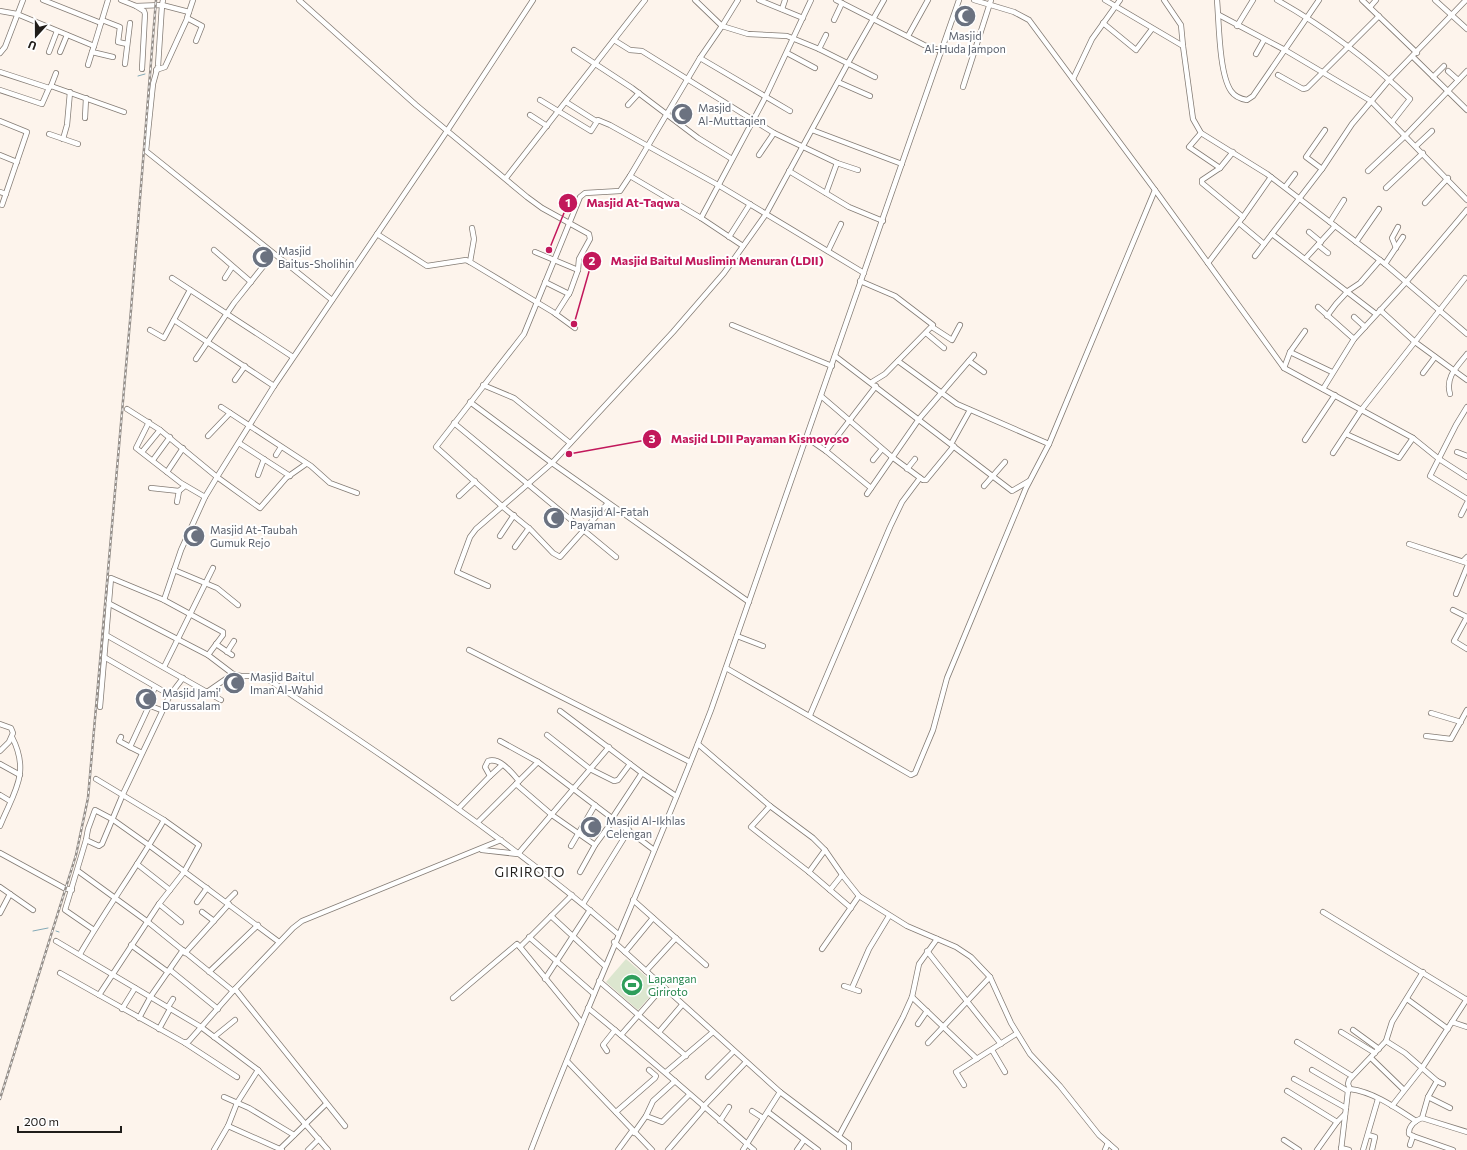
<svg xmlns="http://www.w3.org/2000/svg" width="1467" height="1150" viewBox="0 0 1467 1150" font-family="Commissioner,sans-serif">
<rect width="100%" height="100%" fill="#fdf4ec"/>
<polygon fill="#dce6cf" points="626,959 658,987 638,1010 606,982"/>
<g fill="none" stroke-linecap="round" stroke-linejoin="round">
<g stroke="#84aab7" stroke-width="1">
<polyline points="138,76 145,74"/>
<polyline points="33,931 48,928"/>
<polyline points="56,931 59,932"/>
</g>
<g stroke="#847c75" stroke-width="6">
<g id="minor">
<polyline points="43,0 101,23"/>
<polyline points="121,0 136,6 162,5 163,0"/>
<polyline points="193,0 187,18 202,26 196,41"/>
<polyline points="299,0 416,105 527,197 542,208 589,234 590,239 579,259 578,270 570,292 556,314"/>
<polyline points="738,0 722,26 748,34 787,36 819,49 875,77"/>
<polyline points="759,0 803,18"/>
<polyline points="836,0 924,45 941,51"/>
<polyline points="974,0 1014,12 1029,20 1155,190 1284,368 1413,438 1439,459 1467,477"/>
<polyline points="1105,0 1183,46 1193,119 1201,133 1267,174 1385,264 1467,334"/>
<polyline points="1164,0 1181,25 1183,46"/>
<path d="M1217 0C1219 22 1219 74 1231 91 1235 97 1241 99 1247 100L1253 96 1319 0"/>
<path d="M1277 0C1325 27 1370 61 1410 99L1392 122"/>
<polyline points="1362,0 1417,53"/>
<polyline points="1435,0 1467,29"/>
<polyline points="136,6 144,11 145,14 142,69"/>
<polyline points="1370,7 1376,0"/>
<polyline points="782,9 785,0"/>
<polyline points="0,11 17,14 94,46 108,0"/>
<polyline points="189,12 162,5 158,66 153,84 146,151 332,300"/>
<polyline points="1219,15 1285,50 1371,101 1467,200"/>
<polyline points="102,20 120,27 118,42 127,44"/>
<polyline points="834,20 842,3"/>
<polyline points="1103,23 1136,50 1152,29"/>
<polyline points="1237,26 1253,0"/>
<polyline points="908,36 928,0"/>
<polyline points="614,40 630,50 642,51 774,133 837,163"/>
<polyline points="94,46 92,52 113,57"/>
<polyline points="819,49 826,35"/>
<polyline points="574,50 632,88 698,138 732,159"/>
<polyline points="49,52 57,31"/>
<polyline points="60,52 67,35"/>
<polyline points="0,53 5,47 23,0"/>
<polyline points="787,53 815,68"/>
<polyline points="1256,54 1264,40"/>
<polyline points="1413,57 1467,110"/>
<polyline points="700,58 790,111"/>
<polyline points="125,64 130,23"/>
<polyline points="88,65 92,52"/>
<polyline points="156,70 165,67 187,19"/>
<polyline points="1448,71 1458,80"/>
<polyline points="0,72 49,88 51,86 124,112"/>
<polyline points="1278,75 1303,89 1307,88 1379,16"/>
<polyline points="1433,77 1444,66"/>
<polyline points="1073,79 1092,39 1120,0"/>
<polyline points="838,82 870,96"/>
<polyline points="51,86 56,73"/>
<polyline points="963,87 991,0"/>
<polyline points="0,90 42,104 49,88"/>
<polyline points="540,100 591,131 598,120 610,125 718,185 864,273"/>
<polyline points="566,102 596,121"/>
<polyline points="628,105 639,93"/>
<polyline points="530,115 547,126"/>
<polyline points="85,118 86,98"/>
<polyline points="0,121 27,132 2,205"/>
<polyline points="812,130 902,164"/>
<polyline points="1201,133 1189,147 1220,168 1202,180 1202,183 1243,217"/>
<polyline points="49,134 78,144"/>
<polyline points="63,139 67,125 70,92"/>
<polyline points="1416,146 1432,131"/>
<polyline points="0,155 17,162"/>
<polyline points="759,155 774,133"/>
<polyline points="1220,168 1233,152"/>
<polyline points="1322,169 1306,157 1325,130"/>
<polyline points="789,171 849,207 883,221"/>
<polyline points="1368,171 1406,135 1467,71"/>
<polyline points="630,176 701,218 743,246"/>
<polyline points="506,178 645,0"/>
<polyline points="1285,187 1295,174"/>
<polyline points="1386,188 1423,153"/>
<polyline points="0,192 6,194"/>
<polyline points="826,193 837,163 858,170"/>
<polyline points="1425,203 1448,178"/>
<polyline points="701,218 765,98 811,0"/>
<polyline points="1330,222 1344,200"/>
<polyline points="1239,223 1264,244"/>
<polyline points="472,228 474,239 470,262 553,312 575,328"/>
<polyline points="1309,232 1321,242"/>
<polyline points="377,234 427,266 466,260 470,262"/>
<polyline points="1272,234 1376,314"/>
<polyline points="729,237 750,204"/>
<polyline points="1356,242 1379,209"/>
<polyline points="1318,245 1328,253"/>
<polyline points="1396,248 1392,238 1398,227"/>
<polyline points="214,250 251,282"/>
<polyline points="828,251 841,224"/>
<polyline points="535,252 578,270"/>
<polyline points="1255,256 1322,169 1352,124 1389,80 1466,0"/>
<polyline points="1305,259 1335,226"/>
<polyline points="1208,263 1243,217 1271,177"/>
<polyline points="1385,264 1403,237"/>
<polyline points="172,278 293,357"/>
<polyline points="225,278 232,267"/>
<polyline points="860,281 895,296 933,325 885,374 872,382"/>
<polyline points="545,282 569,294"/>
<polyline points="1318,307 1354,339"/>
<polyline points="1380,310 1415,342 1467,380"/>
<polyline points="1327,316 1336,304 1348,291 1360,283 1380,260"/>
<polyline points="1354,317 1365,327"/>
<polyline points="174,320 274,386"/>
<polyline points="732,325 832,366"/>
<polyline points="932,327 952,340 960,325"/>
<polyline points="150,330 164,338 190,290"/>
<polyline points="926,333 944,348"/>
<polyline points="1290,352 1332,372"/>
<polyline points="835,356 1012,491 1029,481"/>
<polyline points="196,359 234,303 273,254"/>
<polyline points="898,361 957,404 1049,444"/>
<polyline points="969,361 984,372"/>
<polyline points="1284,368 1290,352 1305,331"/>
<polyline points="1423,373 1435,357"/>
<polyline points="235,380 245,366"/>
<polyline points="483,385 514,398 570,443"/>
<polyline points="1323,389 1354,339 1407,281 1467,210"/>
<path d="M1450 394C1445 377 1457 367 1467 354"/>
<polyline points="821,396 892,457 923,480 926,480 954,446"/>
<polyline points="470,402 552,463 749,602"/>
<polyline points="221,407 311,466 330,483 357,493"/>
<polyline points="1467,407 1456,425 1430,476 1467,499"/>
<polyline points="127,409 160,430 217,477 260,508 286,478 306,464"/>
<polyline points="149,422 136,448 181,483 205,497"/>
<polyline points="454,423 616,557"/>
<polyline points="1346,434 1399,458 1413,438"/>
<polyline points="208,436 230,413"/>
<polyline points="807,438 826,451 871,488"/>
<polyline points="1305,440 1335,395"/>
<polyline points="239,443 290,476"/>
<polyline points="951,444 970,410"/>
<polyline points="826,451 876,386"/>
<polyline points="142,452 160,430"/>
<polyline points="1457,452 1467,456"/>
<polyline points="1333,453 1362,409 1465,278"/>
<polyline points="276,455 281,447"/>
<polyline points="153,460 170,437"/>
<polyline points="873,460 882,449"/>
<polyline points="907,469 915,459"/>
<polyline points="167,472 183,448"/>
<polyline points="258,475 264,459"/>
<polyline points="984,486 1005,462"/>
<polyline points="151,488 179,491 185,486"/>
<polyline points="867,494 919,419 974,355"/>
<polyline points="459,496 475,481"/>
<polyline points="177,502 179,491"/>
<polyline points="608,503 560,557 553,553 531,530 503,507 436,447 524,334 580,197 585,193 620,191 630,176 700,58 722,26 695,0"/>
<polyline points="1461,515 1467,503"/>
<polyline points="500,536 514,515"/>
<polyline points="1409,544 1467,563"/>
<polyline points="515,547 529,528"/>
<polyline points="1463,561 1467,557"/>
<polyline points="174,570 217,588 238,605"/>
<polyline points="488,586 457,572 470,537 476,529 552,463 673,332 724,273 766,214 848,63 884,0"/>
<polyline points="1456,594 1467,567"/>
<polyline points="164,600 181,550 205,497 217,477 274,386 447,131 533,0"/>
<polyline points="108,603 208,655 233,674"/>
<polyline points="1453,610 1467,617"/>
<polyline points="1467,617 1454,641 1467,649"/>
<path d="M106 635 207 692 233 674C243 679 255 673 266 678 387 758 508 839 618 934"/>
<polyline points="737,636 763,646"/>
<polyline points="216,644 232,655"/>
<polyline points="469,650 690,762"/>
<polyline points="227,652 234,641"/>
<polyline points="164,667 213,568"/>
<polyline points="726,668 911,775 915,773 933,730 947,678 1026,488 1049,444 1155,190"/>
<polyline points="155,687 148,705 161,710"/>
<polyline points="207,692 221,700"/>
<polyline points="170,695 183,678"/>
<polyline points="100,707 111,578 164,600 223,632 223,635 208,655"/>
<polyline points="560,711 642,773 676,796"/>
<polyline points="1431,713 1461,722"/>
<polyline points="810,715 890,527 902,502 920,478"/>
<polyline points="0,724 11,728 13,733 9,742 0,751"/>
<polyline points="547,735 590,769 614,781 618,780 630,764"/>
<polyline points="1426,736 1451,739 1467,710"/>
<polyline points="121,737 119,741 130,747"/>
<polyline points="500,741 538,762 654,850"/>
<polyline points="698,744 770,806 813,838 825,850 843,876 859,896 907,926 956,947 971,957 990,977 1011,1023 1030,1054 1060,1086 1099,1135 1116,1150"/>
<polyline points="142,753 130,747 149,706"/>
<polyline points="0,764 20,775"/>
<polyline points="490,776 502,765"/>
<polyline points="96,779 164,820 199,845 184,872 159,904 99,995 185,1043 189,1041 233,991 293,928 302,921 501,840"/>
<polyline points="516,784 552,815 595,845 614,819"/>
<polyline points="0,795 10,801"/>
<polyline points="770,806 751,827 809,872 851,908"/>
<path d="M459 808 490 776 485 767 488 761C500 757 512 773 519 781"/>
<polyline points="613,817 642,773"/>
<polyline points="478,822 538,762"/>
<path d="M0 826C13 793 31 774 12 737"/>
<polyline points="86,840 88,829 95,810 112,819 150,846 279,942"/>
<polyline points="571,846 595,805"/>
<polyline points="482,850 518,854 609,747"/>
<polyline points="0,853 64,888 72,890"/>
<polyline points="137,864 170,890"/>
<polyline points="78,871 148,922 233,991"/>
<polyline points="580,872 595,845"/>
<polyline points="809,872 825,850"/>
<polyline points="0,887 33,910"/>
<polyline points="830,890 842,875"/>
<polyline points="572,895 520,947 582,1023"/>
<polyline points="633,900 706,965"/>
<polyline points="197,902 207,888"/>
<polyline points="226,902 235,893"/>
<polyline points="159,904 181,922"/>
<polyline points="583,904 629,830"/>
<polyline points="202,912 214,921"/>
<polyline points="1323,912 1467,1000"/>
<polyline points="0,913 10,894"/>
<polyline points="551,916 605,966"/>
<polyline points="94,930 65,910 86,840 99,846 102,844 123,794 170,695 104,657"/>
<polyline points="529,937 594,994"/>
<polyline points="56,941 201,1027 258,1070 328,1150"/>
<polyline points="614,942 780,1092 849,1144 849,1150"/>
<polyline points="131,945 168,972"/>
<polyline points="822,949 859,896"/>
<polyline points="927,951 1001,1044"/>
<polyline points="625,952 653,918"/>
<polyline points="185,953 229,904"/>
<path d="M80 954C106 909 138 866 164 820"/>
<polyline points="170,970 218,1009"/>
<polyline points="646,971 676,938"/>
<polyline points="209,972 258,925"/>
<polyline points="60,973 99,995"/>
<polyline points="545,979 590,910"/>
<polyline points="599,981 686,1056"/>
<polyline points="844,986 859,991"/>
<polyline points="852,988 869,949 889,916"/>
<polyline points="235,989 345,1126"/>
<polyline points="912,997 977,1059"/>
<polyline points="453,998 517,944 520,947"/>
<polyline points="1407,999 1448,1029"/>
<polyline points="168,1007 173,999"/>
<path d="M588 1008C645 1054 699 1102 754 1150"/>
<polyline points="122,1009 135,988"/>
<polyline points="139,1018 151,996 183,950"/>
<polyline points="1452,1022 1467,1027"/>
<polyline points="918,1024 927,1011"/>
<polyline points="159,1029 170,1009"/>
<polyline points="1353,1030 1379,1049"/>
<polyline points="659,1032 682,1005"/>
<polyline points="1341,1032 1375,1053"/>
<polyline points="621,1035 663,987"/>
<polyline points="214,1037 235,1020"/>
<polyline points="1386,1041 1405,1053 1437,1081 1428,1097 1422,1118"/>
<polyline points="1297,1042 1352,1076"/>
<polyline points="185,1043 237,1077"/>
<polyline points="928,1043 990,977"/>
<polyline points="992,1050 1005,1072"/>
<polyline points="607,1051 603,1045 615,1030"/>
<polyline points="1371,1058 1404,1090"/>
<polyline points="567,1061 652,1150"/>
<polyline points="1312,1070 1348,1091"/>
<polyline points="666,1072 713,1032"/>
<polyline points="708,1077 734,1051"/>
<polyline points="1294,1079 1346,1108"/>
<polyline points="1437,1081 1443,1084"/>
<polyline points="964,1085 956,1072 1016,1034"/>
<path d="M1350 1089C1374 1092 1396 1108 1416 1121"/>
<polyline points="1287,1091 1337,1122"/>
<polyline points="224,1097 249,1108 294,1135"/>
<polyline points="1428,1097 1450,1108"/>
<polyline points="1392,1106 1422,1068 1467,999"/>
<polyline points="703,1107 746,1062"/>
<polyline points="752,1111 763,1118"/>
<polyline points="616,1112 655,1078 656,1076 649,1070"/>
<polyline points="768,1112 818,1150"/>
<polyline points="646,1116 662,1122 689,1095"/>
<polyline points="720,1121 729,1107"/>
<polyline points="228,1126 282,1150"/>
<polyline points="634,1133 646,1116 653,1101 675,1081"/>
<polyline points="1368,1135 1375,1137 1372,1150"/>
<polyline points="839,1136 903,1017 912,997 919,964 937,939"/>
<polyline points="1284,1140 1299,1150"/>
<polyline points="1410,1145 1413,1136"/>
<polyline points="281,1148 326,1104"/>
<polyline points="1341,1148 1349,1150"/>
<polyline points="214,1150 228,1126 237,1103 258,1070"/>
<polyline points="308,1150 319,1139"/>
<path d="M531 1150C588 1002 654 858 711 710L959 0"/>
<polyline points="618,1150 632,1131"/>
<polyline points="668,1150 704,1108"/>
<polyline points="743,1150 780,1092"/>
<polyline points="797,1150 804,1140"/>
<polyline points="1105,1150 1108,1143"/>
<polyline points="1317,1150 1337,1122 1345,1114"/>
<polyline points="1341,1150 1348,1091 1350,1089 1348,1084 1349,1080 1386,1041 1392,1022 1423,972"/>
<polyline points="1363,1150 1378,1099"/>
<path d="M1453 1150 1413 1136 1409 1134C1408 1126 1416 1120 1422 1118L1467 1132"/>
</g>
</g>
<use href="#minor" stroke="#fff" stroke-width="4.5"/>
<g stroke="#948e89" stroke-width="2.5">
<polyline id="rail" points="0,1099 76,855 88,798 131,310 156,0"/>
</g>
<use href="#rail" stroke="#fff" stroke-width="1" stroke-dasharray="3" stroke-linecap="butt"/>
</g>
<defs>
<g id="mosque-disc" transform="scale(1.15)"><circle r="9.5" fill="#6b7280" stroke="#fff"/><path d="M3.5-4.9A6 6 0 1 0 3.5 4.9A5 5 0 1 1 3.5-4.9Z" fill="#fff"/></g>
<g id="stadium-disc" transform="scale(1.15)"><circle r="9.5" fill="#2e9e5b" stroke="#fff"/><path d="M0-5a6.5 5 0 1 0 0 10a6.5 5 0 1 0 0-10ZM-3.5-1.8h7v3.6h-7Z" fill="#fff"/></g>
</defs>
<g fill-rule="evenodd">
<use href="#mosque-disc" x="965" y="16"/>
<use href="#mosque-disc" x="682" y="114"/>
<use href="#mosque-disc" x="263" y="257"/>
<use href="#mosque-disc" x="554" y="518"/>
<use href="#mosque-disc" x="194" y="536"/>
<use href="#mosque-disc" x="234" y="683"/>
<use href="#mosque-disc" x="146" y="699"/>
<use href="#mosque-disc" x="591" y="827"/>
<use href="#stadium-disc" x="632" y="985"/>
</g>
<g text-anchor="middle" stroke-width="4" stroke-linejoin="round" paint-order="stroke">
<g font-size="11" fill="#5b616d" stroke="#fff" text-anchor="start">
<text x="965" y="40" text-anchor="middle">Masjid<tspan x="965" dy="13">Al-Huda Jampon</tspan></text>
<text x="698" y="112">Masjid<tspan x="698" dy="13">Al-Muttaqien</tspan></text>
<text x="278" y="255">Masjid<tspan x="278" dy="13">Baitus-Sholihin</tspan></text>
<text x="570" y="516">Masjid Al-Fatah<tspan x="570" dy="13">Payaman</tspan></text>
<text x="210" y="534">Masjid At-Taubah<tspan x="210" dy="13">Gumuk Rejo</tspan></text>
<text x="250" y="681">Masjid Baitul<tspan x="250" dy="13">Iman Al-Wahid</tspan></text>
<text x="162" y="697">Masjid Jami'<tspan x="162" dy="13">Darussalam</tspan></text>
<text x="606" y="825">Masjid Al-Ikhlas<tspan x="606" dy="13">Celengan</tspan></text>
</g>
<g font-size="11" fill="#27864d" stroke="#fff" text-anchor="start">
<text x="648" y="983">Lapangan<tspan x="648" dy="13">Giriroto</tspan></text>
</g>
<g font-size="13" letter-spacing="1" fill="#201d1a" stroke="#fff">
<text x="530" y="877">GIRIROTO</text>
</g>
</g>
<path fill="none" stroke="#c2185b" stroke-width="1.5" d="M549 250L568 203M574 324L592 261M569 454L652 439"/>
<g fill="#c2185b" stroke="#fff" stroke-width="1.5">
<circle cx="549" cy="250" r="4"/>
<circle cx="574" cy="324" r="4"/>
<circle cx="569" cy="454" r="4"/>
<circle cx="568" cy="203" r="10"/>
<circle cx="592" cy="261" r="10"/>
<circle cx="652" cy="439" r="10"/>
</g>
<g font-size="12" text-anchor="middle" font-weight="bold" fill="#fff">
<text x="568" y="207">1</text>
<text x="592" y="265">2</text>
<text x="652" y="443">3</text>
</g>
<g font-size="12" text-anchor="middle" font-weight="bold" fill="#c2185b" stroke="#fff" stroke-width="4" stroke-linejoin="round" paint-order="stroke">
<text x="633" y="207">Masjid At-Taqwa</text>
<text x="717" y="265">Masjid Baitul Muslimin Menuran (LDII)</text>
<text x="760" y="443">Masjid LDII Payaman Kismoyoso</text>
</g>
<g transform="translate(36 36) rotate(201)" stroke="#ffffff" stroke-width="3" paint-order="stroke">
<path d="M0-3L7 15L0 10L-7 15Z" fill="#201d1a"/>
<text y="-6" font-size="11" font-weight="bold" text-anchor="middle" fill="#201d1a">U</text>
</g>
<path d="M18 1126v6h103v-6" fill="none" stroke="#201d1a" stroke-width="2"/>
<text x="24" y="1126" font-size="12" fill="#201d1a" stroke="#ffffff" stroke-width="3" paint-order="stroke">200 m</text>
</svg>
